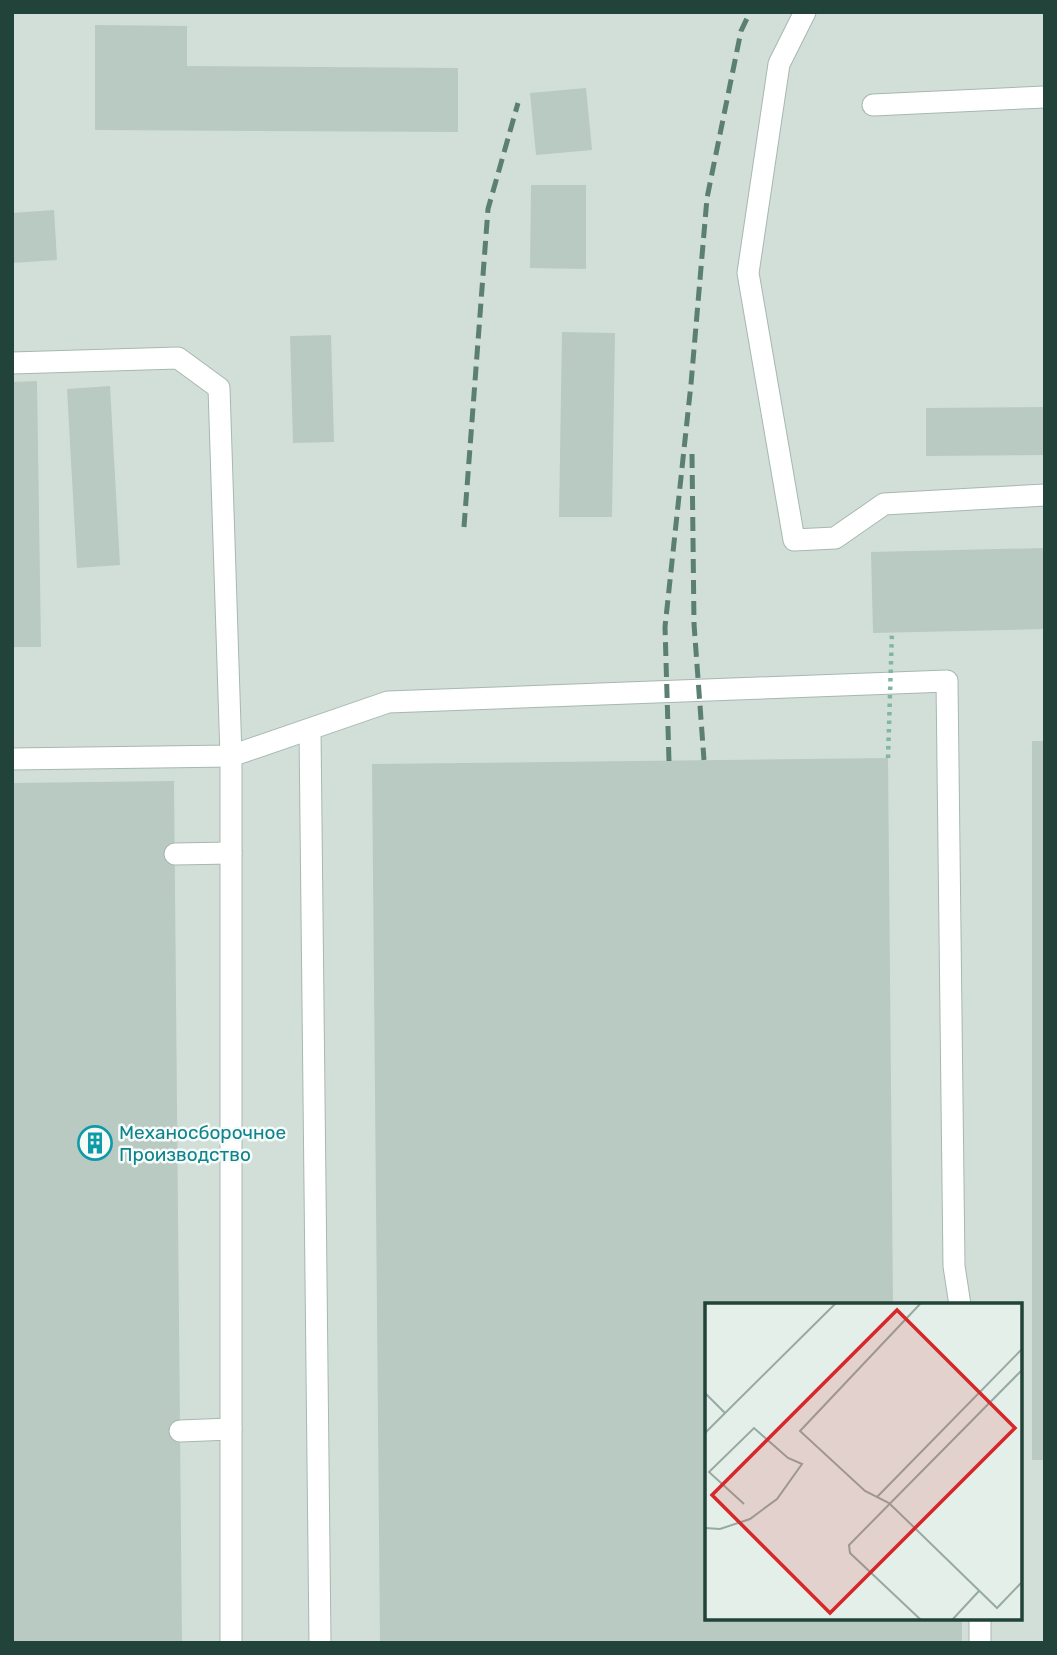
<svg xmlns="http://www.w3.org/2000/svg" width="1057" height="1655" viewBox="0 0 1057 1655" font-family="Rubik,sans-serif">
<rect width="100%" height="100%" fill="#e4efea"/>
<path fill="#d2dfd9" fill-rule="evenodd" d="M12 12H1045V1643H12ZM707 1305H1020V1618H707Z"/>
<g fill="#b9cac3">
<polygon points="95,25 187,26 187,66 458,68 458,132 95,130"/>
<polygon points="586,88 592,150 536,155 530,93"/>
<polygon points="531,185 586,185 586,269 530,268"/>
<polygon points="54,210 57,260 12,263 12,213"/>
<polygon points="562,332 615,333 612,517 559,517"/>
<polygon points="331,335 334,442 293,443 290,336"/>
<polygon points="37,381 41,647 12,647 12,382"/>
<polygon points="110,386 120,565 77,568 67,389"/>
<polygon points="1045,407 1045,455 926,456 926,408"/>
<polygon points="1045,548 1045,629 873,633 871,552"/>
<rect x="1032" y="741" width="13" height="719"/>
<polygon points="888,758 893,1305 707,1305 707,1618 962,1618 962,1643 380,1643 372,764"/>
<polygon points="174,781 182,1643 12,1643 12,783"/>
</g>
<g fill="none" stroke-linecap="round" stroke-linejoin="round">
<g stroke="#a6b8b1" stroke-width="23">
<g id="minor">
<polyline points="805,12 779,64 748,273 794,540 835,538 884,504 1045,495"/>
<polyline points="873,105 1045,97"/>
<polyline points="12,363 178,358 219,388 231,756 231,1643"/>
<polyline points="310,730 320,1643"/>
<polyline points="12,759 231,756 388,702 947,681 954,1266 960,1305"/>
<polyline points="175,854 231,853"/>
<polyline points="180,1431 231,1429"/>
<polyline points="980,1643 980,1618"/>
</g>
</g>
<use href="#minor" stroke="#fff" stroke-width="21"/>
<g stroke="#5c7f74" stroke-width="5" stroke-dasharray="14 7" stroke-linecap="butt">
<polyline points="692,454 694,624 704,760"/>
<polyline points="464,527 488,209 518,103"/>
<polyline points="669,761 665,627 691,384 707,198 741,31 750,12"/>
</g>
<polyline stroke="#82b6a4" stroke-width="4.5" stroke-dasharray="3.5 5" stroke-linecap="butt" points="888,758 892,631"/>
</g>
<defs>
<g id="building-ring" transform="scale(1.75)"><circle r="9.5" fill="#f6fbf8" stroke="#0f9aa8" stroke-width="1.5"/><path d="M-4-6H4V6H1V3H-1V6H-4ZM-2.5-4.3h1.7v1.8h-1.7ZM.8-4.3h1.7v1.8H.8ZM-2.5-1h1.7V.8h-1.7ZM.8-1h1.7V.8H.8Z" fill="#0f9aa8"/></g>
</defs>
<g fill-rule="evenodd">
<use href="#building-ring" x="95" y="1143"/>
</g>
<g text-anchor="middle" stroke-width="5" stroke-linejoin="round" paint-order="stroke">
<g font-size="19" fill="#0d838f" stroke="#f6fbf8" text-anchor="start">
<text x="119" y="1139">Механосборочное<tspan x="119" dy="22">Производство</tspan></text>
</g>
</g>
<g transform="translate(705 1303)">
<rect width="317" height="317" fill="#e4efea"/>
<path fill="none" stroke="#96aaa3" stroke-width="2" d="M216 0 95 128 160 188 184 200 292 305 317 279M0 90 20 110M0 130 131 0M172 194 317 46M0 225 15 226 45 216 72 196 97 161 83 155 49 125 4 169 39 201M216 317 145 250 144 242 317 67M247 317 274 288"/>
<path fill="#d62828" fill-opacity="0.15" stroke="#d62828" stroke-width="3.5" d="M192 7 310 125 125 310 7 192Z"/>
<rect width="317" height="317" fill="none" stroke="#214339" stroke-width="3.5"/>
</g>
<rect width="1057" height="1655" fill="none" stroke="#214339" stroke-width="28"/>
</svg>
